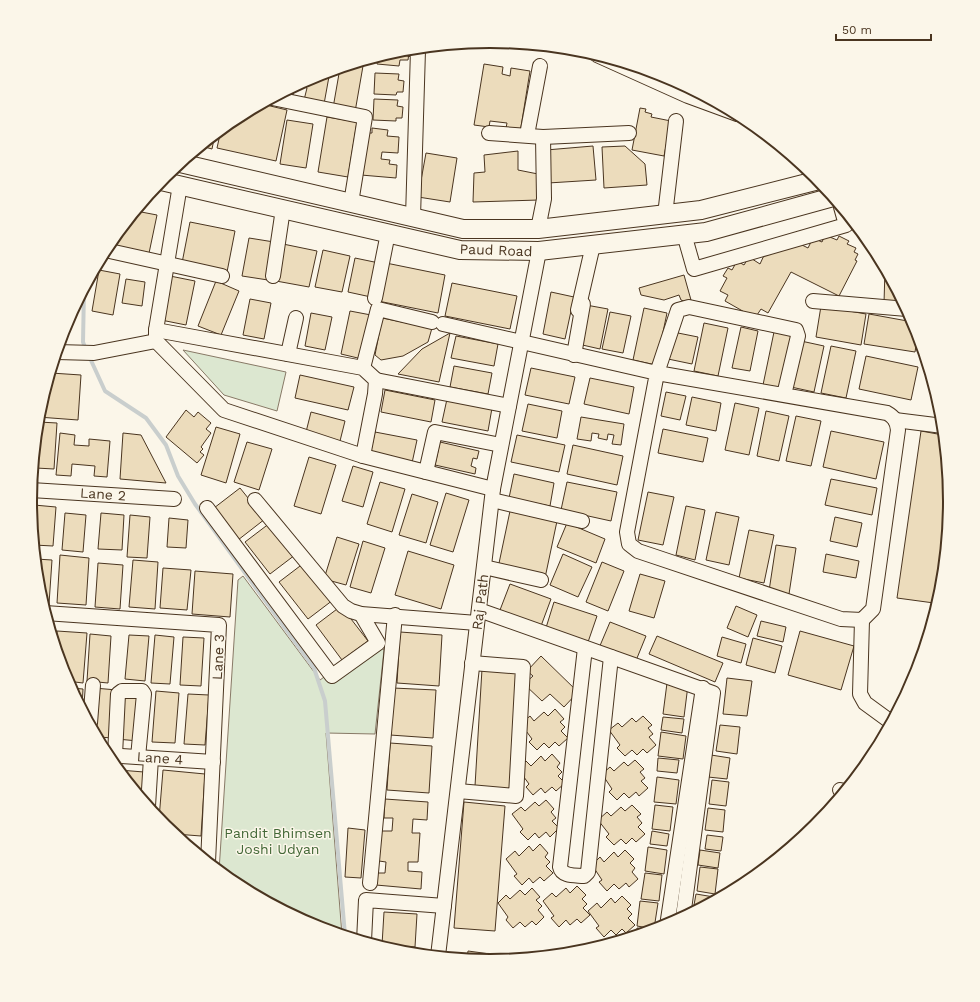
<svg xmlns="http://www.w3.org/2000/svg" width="980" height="1002" viewBox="0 0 980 1002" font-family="'Work Sans',sans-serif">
<rect width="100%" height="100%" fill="#fbf6e9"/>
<g fill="#dce7d0" stroke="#887966">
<polygon points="183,350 286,372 277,411 224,395"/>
<path d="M243 576 320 680 372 642 378 643 384 650 375 734 326 733 342 935C303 923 251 897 219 871L238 580Z"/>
</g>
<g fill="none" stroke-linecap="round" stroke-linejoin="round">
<g stroke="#c9cecd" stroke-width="4">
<polyline points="84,289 83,342 86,350"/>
<polyline points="89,356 105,391 146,418 166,445 178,476 195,504 314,668 325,701 345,935"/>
</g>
</g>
<g fill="#ecdcbc" stroke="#4a3520">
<polygon points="392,52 409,53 408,60 400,60 399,66 377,64 377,57 376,57"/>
<polygon points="353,64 363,66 355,112 333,108 340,68"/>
<polygon points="484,64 503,67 502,74 510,76 511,68 530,71 520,133 506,128 507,123 490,121 489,127 474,125"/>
<polygon points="330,71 324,104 304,100 307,88 304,87 305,81"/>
<polygon points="375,73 399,74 398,80 404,81 403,92 397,92 396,95 374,94"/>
<polygon points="295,86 293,95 282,93"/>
<polygon points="374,99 398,100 397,106 403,107 402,118 396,118 396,121 373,120"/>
<polygon points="262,104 287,110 276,161 217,148 221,130 235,118"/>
<polygon points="640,108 646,109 645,112 652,114 651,117 671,121 664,156 632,150"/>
<polygon points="327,117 357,122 348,177 318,172"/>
<polygon points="287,120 313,124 306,168 280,164"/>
<polygon points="372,128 388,130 387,136 399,137 398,153 382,152 381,159 390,160 389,164 397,165 396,178 361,175 365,133 372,133"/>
<polygon points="215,134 212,149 201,146"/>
<polygon points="593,146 596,180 548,183 546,150"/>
<polygon points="625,146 645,164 647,185 604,188 602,147"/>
<polygon points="518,151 518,170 538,174 539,200 473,202 474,173 485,172 484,155"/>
<polygon points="426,153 457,158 450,202 418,197"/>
<polygon points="136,211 157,215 148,258 116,251 120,230"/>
<polygon points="190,222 235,231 227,272 182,263"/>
<polygon points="825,235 837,240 839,236 849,241 847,244 856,248 854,252 858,254 855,260 857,261 839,296 791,272 768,313 761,309 755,318 725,301 728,295 720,291 727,278 723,276 728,268 732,270 737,261 744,265 749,257 760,264 766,251 796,242 808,248 813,238 822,242"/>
<polygon points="249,238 274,242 268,280 242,276"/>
<polygon points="283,244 317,251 309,287 276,281"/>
<polygon points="323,250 350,256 342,292 315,287"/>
<polygon points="355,258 379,263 371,297 348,292"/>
<polygon points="386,263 445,275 438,313 378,301"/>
<polygon points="885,269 904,304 884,303"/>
<polygon points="99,270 120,274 113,315 92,311"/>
<polygon points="684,275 691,300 686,302 681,300 679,295 664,300 641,295 639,288"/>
<polygon points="170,276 195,281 186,325 161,320"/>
<polygon points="126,279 145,282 142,306 122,303"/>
<polygon points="216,281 239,291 221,335 198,326"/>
<polygon points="452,283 517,296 510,329 445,316"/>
<polygon points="551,292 574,297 565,339 543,334"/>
<polygon points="250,299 271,303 264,339 243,335"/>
<polygon points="586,305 608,309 600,349 578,344"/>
<polygon points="821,306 866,314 861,345 816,337"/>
<polygon points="644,308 667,313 656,365 633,360"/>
<polygon points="350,311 371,315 362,359 341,354"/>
<polygon points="610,312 631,316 623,353 602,349"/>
<polygon points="311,313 332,317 325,350 305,346"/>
<polygon points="869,314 913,322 918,334 915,352 864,344"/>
<polygon points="382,318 432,328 428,342 403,356 381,360 375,355"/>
<polygon points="704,323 728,328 718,376 694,371"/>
<polygon points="741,327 758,331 750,371 732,368"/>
<polygon points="673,332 698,337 692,364 668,359"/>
<polygon points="774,332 795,336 784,389 763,385"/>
<polygon points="450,333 439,382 398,374 422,349"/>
<polygon points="456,336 498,344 494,366 451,358"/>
<polygon points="801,341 824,346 814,392 791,387"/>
<polygon points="831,346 856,351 846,398 821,393"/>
<polygon points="866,356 918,367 911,400 859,389"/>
<polygon points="454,366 492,373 488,394 450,387"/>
<polygon points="531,368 575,377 569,404 525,395"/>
<polygon points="51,373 81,375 78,420 38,417"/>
<polygon points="300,375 354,387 348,410 295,398"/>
<polygon points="590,378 634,387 629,414 584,404"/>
<polygon points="385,390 435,400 431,422 381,412"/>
<polygon points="666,392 686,396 680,420 661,416"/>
<polygon points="692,397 721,403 716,431 686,425"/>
<polygon points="447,399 492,408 488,431 442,422"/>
<polygon points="735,403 759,408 749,455 725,450"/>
<polygon points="528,404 562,411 557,438 522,431"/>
<polygon points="186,410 194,417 198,412 211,423 206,429 211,433 201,447 203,449 200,452 204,455 197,463 166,437"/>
<polygon points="766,411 789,416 779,461 757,456"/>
<polygon points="311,412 345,421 340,441 306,432"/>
<polygon points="796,416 821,421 811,466 786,461"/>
<polygon points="581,417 624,424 621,445 612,444 614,435 608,434 607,440 598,438 599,434 592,433 591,441 577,439"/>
<polygon points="39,422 57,423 54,469 36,468"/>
<polygon points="216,427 240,434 226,483 201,475"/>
<polygon points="663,429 708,438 703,462 658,453"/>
<polygon points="831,431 884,442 876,479 823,467"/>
<polygon points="921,431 943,435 950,496 934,603 897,598"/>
<polygon points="375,432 417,440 412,463 370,455"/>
<polygon points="60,433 75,435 74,445 89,446 89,439 110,441 107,477 94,476 95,466 72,464 71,476 56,475"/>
<polygon points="123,433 141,435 166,483 120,479"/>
<polygon points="517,435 565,445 559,472 511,462"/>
<polygon points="247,442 272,449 259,490 234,482"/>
<polygon points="440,442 479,451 477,459 473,458 471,466 476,468 475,474 435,465"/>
<polygon points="573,445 623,456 617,485 567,474"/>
<polygon points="309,457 336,465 321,514 294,506"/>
<polygon points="353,466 373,472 363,507 342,501"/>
<polygon points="514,474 554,483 550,506 509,498"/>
<polygon points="831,479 877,488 872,515 825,505"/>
<polygon points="380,482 405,489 392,532 367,524"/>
<polygon points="567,482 617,492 611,521 561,510"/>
<polygon points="240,488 265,519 238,540 214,508"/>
<polygon points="648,492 674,497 663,545 638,540"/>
<polygon points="446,493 469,500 453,552 430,545"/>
<polygon points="412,494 438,502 426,543 399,535"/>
<polygon points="34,505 56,507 53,546 34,545 32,526"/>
<polygon points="686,506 705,510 695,560 676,555"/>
<polygon points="510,511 557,521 545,578 498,568"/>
<polygon points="716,512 739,517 729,565 706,560"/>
<polygon points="65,513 86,515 83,552 62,550"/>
<polygon points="101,513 124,515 122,550 98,549"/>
<polygon points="130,515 150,517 147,558 127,557"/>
<polygon points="835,517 862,523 857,547 830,541"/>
<polygon points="169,518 188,520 186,548 167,547"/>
<polygon points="270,523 295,555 270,574 245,542"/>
<polygon points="567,523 605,539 596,563 557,547"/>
<polygon points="749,530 774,535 764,583 739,578"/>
<polygon points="337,537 359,544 346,585 324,579"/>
<polygon points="363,541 385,548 371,593 350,587"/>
<polygon points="776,545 796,548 789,594 769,591"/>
<polygon points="408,551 454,565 441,609 395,595"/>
<polygon points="563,554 592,567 578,597 550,585"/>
<polygon points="826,554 859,561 856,578 823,572"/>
<polygon points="60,555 89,558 86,605 57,603"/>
<polygon points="36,559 52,560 49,604 43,603 39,591"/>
<polygon points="133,560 158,562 155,609 129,607"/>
<polygon points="602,562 624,571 608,611 586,602"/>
<polygon points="98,563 123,565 120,609 95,607"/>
<polygon points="304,563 333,600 308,619 279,582"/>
<polygon points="163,568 191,570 187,610 160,608"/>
<polygon points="195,571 233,574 230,617 192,614"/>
<polygon points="640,574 665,581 654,618 629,611"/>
<polygon points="510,584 551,599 541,626 500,610"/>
<polygon points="554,602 597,616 587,645 545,631"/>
<polygon points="341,606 368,641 342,660 316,625"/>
<polygon points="736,606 757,615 748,637 727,628"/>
<polygon points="761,621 786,627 783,642 757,636"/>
<polygon points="610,622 646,636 635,663 599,648"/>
<polygon points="57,631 87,633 83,683 67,681 65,677 56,646"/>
<polygon points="800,631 854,646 841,690 788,675"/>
<polygon points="400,632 442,635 439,686 397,683"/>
<polygon points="90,634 111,636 108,683 87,681"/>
<polygon points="129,635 149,636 145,681 125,679"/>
<polygon points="155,635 174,637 170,684 151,683"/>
<polygon points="657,636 723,663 715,682 649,654"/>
<polygon points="183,637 204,638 201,686 180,685"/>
<polygon points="722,637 746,644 741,663 717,656"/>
<polygon points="753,638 782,646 775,673 746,665"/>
<polygon points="541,656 578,692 564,707 550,694 542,701 524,684 533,676 527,671"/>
<polygon points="482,669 518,671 511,789 475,786"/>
<polygon points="727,678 752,681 747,716 723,714"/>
<polygon points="667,683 688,685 684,717 663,714"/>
<polygon points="71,688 83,689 82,708"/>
<polygon points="94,688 117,690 114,738 97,737 92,727"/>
<polygon points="393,688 436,690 433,738 390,735"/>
<polygon points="156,691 179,693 175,743 152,742"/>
<polygon points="122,692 143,694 138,741 117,739"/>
<polygon points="188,694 209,695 205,745 184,744"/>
<polygon points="555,709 564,719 560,722 565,727 561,731 568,738 559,746 555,742 549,748 544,743 537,750 529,742 532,739 521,724 530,716 534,721 544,712 548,716"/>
<polygon points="643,716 652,725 648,728 653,734 649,737 656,745 647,753 643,749 637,755 632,750 625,756 617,748 620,745 609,730 618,723 622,727 632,718 636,722"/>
<polygon points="663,717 684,719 682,733 661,730"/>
<polygon points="720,725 740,727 737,754 716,751"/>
<polygon points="661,732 686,736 683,759 658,756"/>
<polygon points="390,743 432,746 429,793 387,790"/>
<polygon points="552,754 560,763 557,767 562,772 558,776 565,783 556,791 552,787 545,793 541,788 533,795 526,787 529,784 518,769 526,761 531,766 541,756 545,761"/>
<polygon points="711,755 730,758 727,779 708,777"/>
<polygon points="658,758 679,760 677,773 657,771"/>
<polygon points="635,760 644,769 640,772 645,778 641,781 648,788 639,796 636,792 629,798 624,793 617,800 609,792 612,789 602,774 610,767 614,771 624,762 628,766"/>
<polygon points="119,770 144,772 142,798"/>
<polygon points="163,770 205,774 201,836 175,834 159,819"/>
<polygon points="657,777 679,780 676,804 654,802"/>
<polygon points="712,780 729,782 726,806 709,804"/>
<polygon points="385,799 428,802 427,820 413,819 412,833 420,833 418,862 408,862 408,871 422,872 421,889 376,885 377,873 385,873 386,862 379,861 381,831 392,831 393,818 384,818"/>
<polygon points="546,800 554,809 551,812 556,818 552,821 559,828 550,837 546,832 539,838 535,833 528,840 520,832 523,829 512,814 521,807 525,811 535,802 539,806"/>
<polygon points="464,802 505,806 495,931 454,928"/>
<polygon points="632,805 641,814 637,817 642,823 638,827 645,834 636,842 632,838 626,844 621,839 614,845 606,837 609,834 598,820 607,812 611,816 621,807 625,811"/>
<polygon points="655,805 673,807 670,831 652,829"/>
<polygon points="708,808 725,810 723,832 705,830"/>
<polygon points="348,828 365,830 361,878 345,877"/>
<polygon points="652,831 669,834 667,846 650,844"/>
<polygon points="707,835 723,837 721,851 705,849"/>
<polygon points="540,844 548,853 545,857 550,862 546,866 553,873 544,881 540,877 533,883 529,878 522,885 514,876 517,874 506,859 515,851 519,856 529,846 533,851"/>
<polygon points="648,847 667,850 664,874 645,871"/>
<polygon points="193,849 204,850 204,858"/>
<polygon points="625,850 634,859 630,863 635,868 632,872 638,879 629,887 626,883 619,889 614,884 607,891 599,882 602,880 592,865 600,857 604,862 614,852 618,857"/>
<polygon points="700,850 720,853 718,868 698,865"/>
<polygon points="700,867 718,869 715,894 697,891"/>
<polygon points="645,873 662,875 659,901 641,899"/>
<polygon points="577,886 586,895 582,899 587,904 583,908 590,915 581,923 577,919 570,925 566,920 559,927 551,918 554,916 543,901 552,893 556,897 566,888 570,893"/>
<polygon points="532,888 540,897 536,900 542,906 538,910 544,917 536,925 532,921 525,927 520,922 513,928 506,920 508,917 498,903 506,895 510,899 520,890 525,895"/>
<polygon points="696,894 714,897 714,900 703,906 694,905"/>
<polygon points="622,896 631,905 627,909 632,914 628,918 635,925 626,933 622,929 616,935 611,930 604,937 596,928 599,926 588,911 597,903 601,908 611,898 615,903"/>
<polygon points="640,901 658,903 654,929 637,926"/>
<polygon points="384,912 417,914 415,947 382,945"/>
<polygon points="637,928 654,930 637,935"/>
<polygon points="468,951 505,956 505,960 490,961 467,959"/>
<polygon points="550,951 567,953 550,955"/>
</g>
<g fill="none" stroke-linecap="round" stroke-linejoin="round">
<g stroke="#4a3520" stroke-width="16">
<g id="minor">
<polyline points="410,49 418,50 413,217"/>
<polyline points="597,55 688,96 737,114"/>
<polyline points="272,98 365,117 351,203"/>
<polyline points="489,133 543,137 629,133"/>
<polyline points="527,135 540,66"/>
<polyline points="180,185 156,330 156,341 224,410 363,456 493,489"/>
<polyline points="665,215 676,121"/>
<polyline points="538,229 544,199 543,137"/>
<polyline points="684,234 694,269 846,225 841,207"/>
<polyline points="105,250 222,276"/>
<polyline points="273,276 283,209"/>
<polyline points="375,298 388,233"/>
<polyline points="813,301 907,309"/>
<polyline points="578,310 593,245"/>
<path d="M443 324 657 373 887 413C894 417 897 421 898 430L873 609 862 620 841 619 638 551 629 544 627 532 657 373 678 310 689 307 796 330 798 336 784 395"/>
<polyline points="156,330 363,368 376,380 375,394 363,456"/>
<polyline points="57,352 94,353 156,341"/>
<polyline points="288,354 296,318"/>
<polyline points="574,355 583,304"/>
<polyline points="363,368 378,309 432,322"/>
<polyline points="376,380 509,406"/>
<polyline points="895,420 943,426"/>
<polyline points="426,472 435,432 501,445"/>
<polyline points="31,490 174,499"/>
<polyline points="255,500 343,606 351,611 361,614 477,623"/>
<polyline points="492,500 582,521"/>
<polyline points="207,508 332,676 378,643 361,614"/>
<polyline points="484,567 541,580"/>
<polyline points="479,610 713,693 683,917"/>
<polyline points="45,613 219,625 208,862"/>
<polyline points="862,620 860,694 865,703 891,722"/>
<path d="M585 648 560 867C562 877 576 875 584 876L588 872 611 657"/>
<polyline points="90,723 93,685"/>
<polyline points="106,755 213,762"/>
<polyline points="115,755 118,694 122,691 142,691 144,694 138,757"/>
<polyline points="840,790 844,791"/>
<polyline points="458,791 516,796 523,667 472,663"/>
<polyline points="148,806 151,758"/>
<polyline points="370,883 395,615"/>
<polyline points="667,926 703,688"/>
<polyline points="364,941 366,900 444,906"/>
<polyline points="438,956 493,489 539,251"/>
</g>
</g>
<g stroke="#4a3520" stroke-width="20">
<g id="major">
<polyline points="180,163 463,229 538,229 701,210 819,180"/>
<polyline points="161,181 460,250 539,251 706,232 833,197"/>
</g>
</g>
<use href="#minor" stroke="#fbf6e9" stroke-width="14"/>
<use href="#major" stroke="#fbf6e9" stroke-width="18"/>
</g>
<g text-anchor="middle" stroke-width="3" stroke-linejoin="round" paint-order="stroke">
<g font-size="14" fill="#4a3520" stroke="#fbf6e9">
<text transform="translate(496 250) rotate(2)" y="5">Paud Road</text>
<text transform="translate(103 494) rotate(4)" y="5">Lane 2</text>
<text transform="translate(480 602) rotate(-83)" y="5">Raj Path</text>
<text transform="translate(218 657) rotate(-87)" y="5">Lane 3</text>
<text transform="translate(160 758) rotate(4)" y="5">Lane 4</text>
</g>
<g font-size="14" fill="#436837" stroke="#fbf6e9">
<text x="278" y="838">Pandit Bhimsen<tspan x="278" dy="16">Joshi Udyan</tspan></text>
</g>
</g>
<path d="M0 0H980V1002H0ZM37 501a453 453 0 1 1 906 0a453 453 0 1 1-906 0Z" fill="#fbf6e9" fill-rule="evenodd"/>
<path fill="none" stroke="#4a3520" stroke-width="2" d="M37 501a453 453 0 1 1 906 0a453 453 0 1 1-906 0Z"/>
<path d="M836 34v6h95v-6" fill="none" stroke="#4a3520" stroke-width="2"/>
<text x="842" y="34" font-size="12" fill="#4a3520" stroke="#fbf6e9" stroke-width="3" paint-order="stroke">50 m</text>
</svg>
